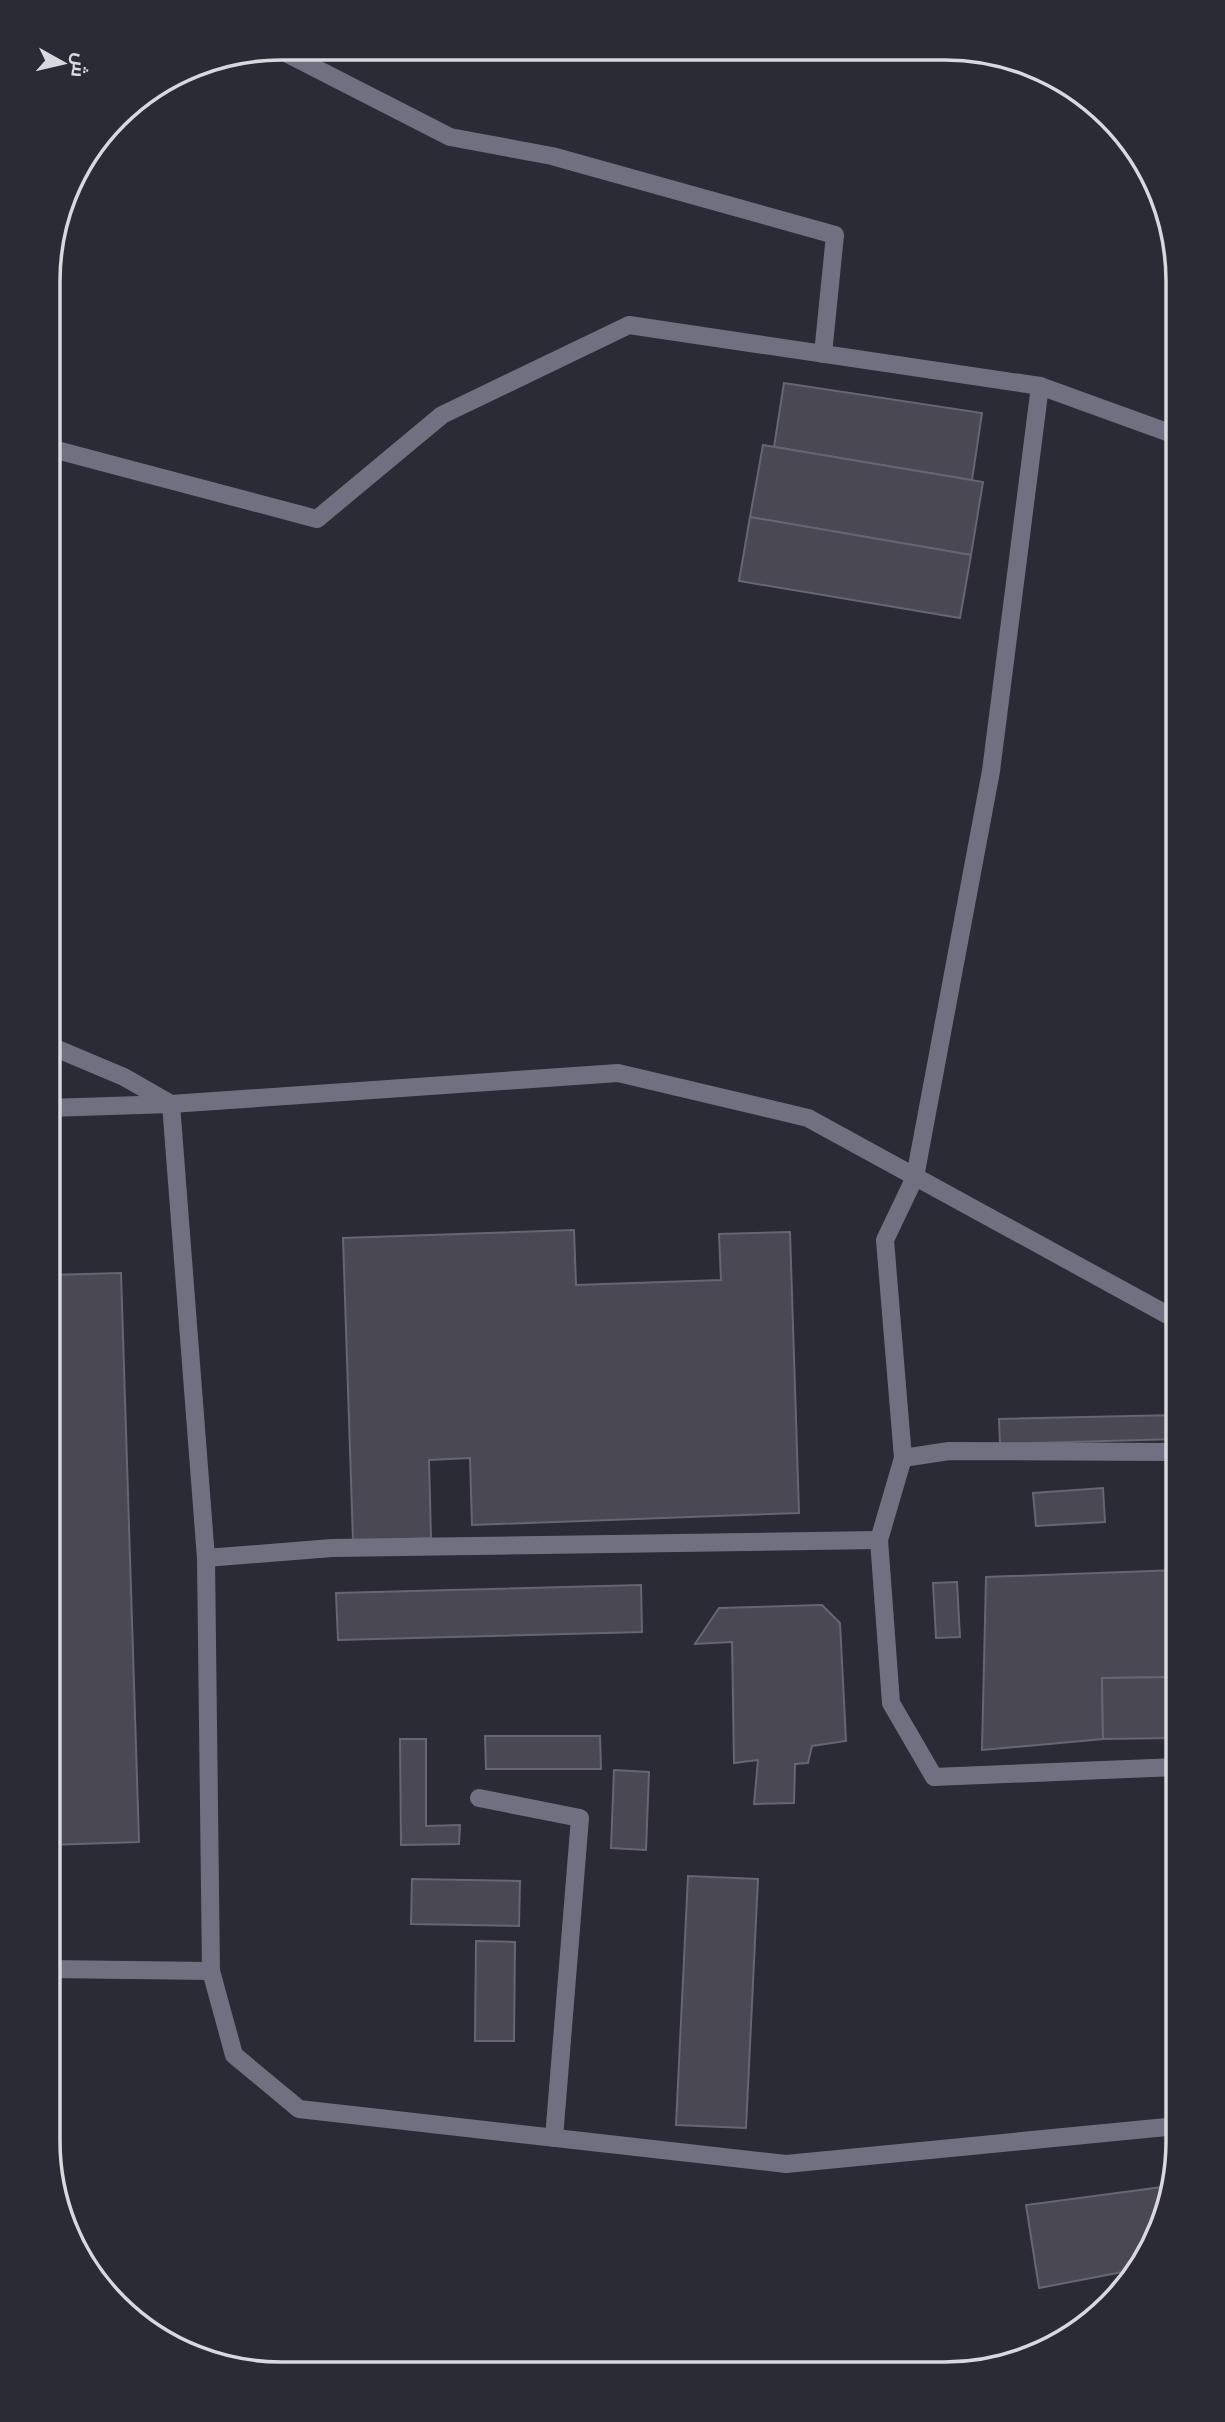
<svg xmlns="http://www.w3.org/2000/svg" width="1225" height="2422" viewBox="0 0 1225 2422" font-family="'Noto Sans',Cairo,sans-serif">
<rect width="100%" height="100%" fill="#2b2b35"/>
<g fill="#494853" stroke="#666571" stroke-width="2">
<polygon points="784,383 982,413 972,480 774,447"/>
<polygon points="763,445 983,482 971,555 750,517"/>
<polygon points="750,517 971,555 960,618 739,581"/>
<polygon points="574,1230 576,1285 721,1280 719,1234 790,1232 799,1513 472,1525 470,1458 429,1460 431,1538 353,1541 343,1238"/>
<polygon points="121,1273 139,1842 48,1845 48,1275"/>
<polygon points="1177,1415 1177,1439 1000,1444 999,1419"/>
<polygon points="1103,1488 1105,1522 1036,1526 1033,1493"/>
<polygon points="1177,1570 1177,1677 1102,1678 1103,1739 982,1750 986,1577"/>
<polygon points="957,1582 960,1637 936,1638 933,1583"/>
<polygon points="641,1585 642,1632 338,1640 336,1593"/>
<polygon points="822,1605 840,1623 846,1741 812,1746 808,1763 795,1764 794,1803 754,1804 758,1760 734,1763 732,1642 695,1644 719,1608"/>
<polygon points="1177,1677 1177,1738 1103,1739 1102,1678"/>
<polygon points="485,1736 600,1736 601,1769 486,1769"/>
<polygon points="400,1739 426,1739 426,1826 460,1825 459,1844 401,1845"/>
<polygon points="614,1770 649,1772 646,1850 611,1848"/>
<polygon points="688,1876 758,1879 746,2128 676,2125"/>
<polygon points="412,1879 520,1881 519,1926 411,1924"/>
<polygon points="476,1941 515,1942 514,2041 475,2041"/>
<polygon points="1170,2186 1160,2230 1138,2269 1039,2288 1026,2205"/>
</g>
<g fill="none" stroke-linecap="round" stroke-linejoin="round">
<g stroke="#717081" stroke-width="18">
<polyline points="276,48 450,137 552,156 835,235 823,354"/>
<polyline points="1040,386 991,771 915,1177 885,1240 903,1458 879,1540 891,1703 934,1777 1177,1767"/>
<polyline points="49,448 317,519 442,415 629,325 1040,386 1178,436"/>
<polyline points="48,1045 124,1077 171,1104 206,1558 211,1971 234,2055 299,2109 786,2164 1177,2126"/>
<polyline points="48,1108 171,1104 618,1073 808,1118 1177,1320"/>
<polyline points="903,1458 949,1451 1177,1452"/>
<polyline points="206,1558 332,1548 879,1540"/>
<polyline points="479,1798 580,1818 554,2138"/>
<polyline points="47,1969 211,1971"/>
</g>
</g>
<path d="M0 0H1225V2422H0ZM281 60H945A221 221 0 0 1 1166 281V2141A221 221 0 0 1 945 2362H281A221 221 0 0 1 60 2141V281A221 221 0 0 1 281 60Z" fill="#2b2b35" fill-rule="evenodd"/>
<path fill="none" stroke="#d8d8de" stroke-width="3.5" d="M281 60H945A221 221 0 0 1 1166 281V2141A221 221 0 0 1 945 2362H281A221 221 0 0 1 60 2141V281A221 221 0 0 1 281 60Z"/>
<g transform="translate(63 63) rotate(98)" stroke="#2b2b35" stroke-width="5" paint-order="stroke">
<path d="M0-5L12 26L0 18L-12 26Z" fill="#d8d8de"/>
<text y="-10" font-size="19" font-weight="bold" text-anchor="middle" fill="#d8d8de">ش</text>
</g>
</svg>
